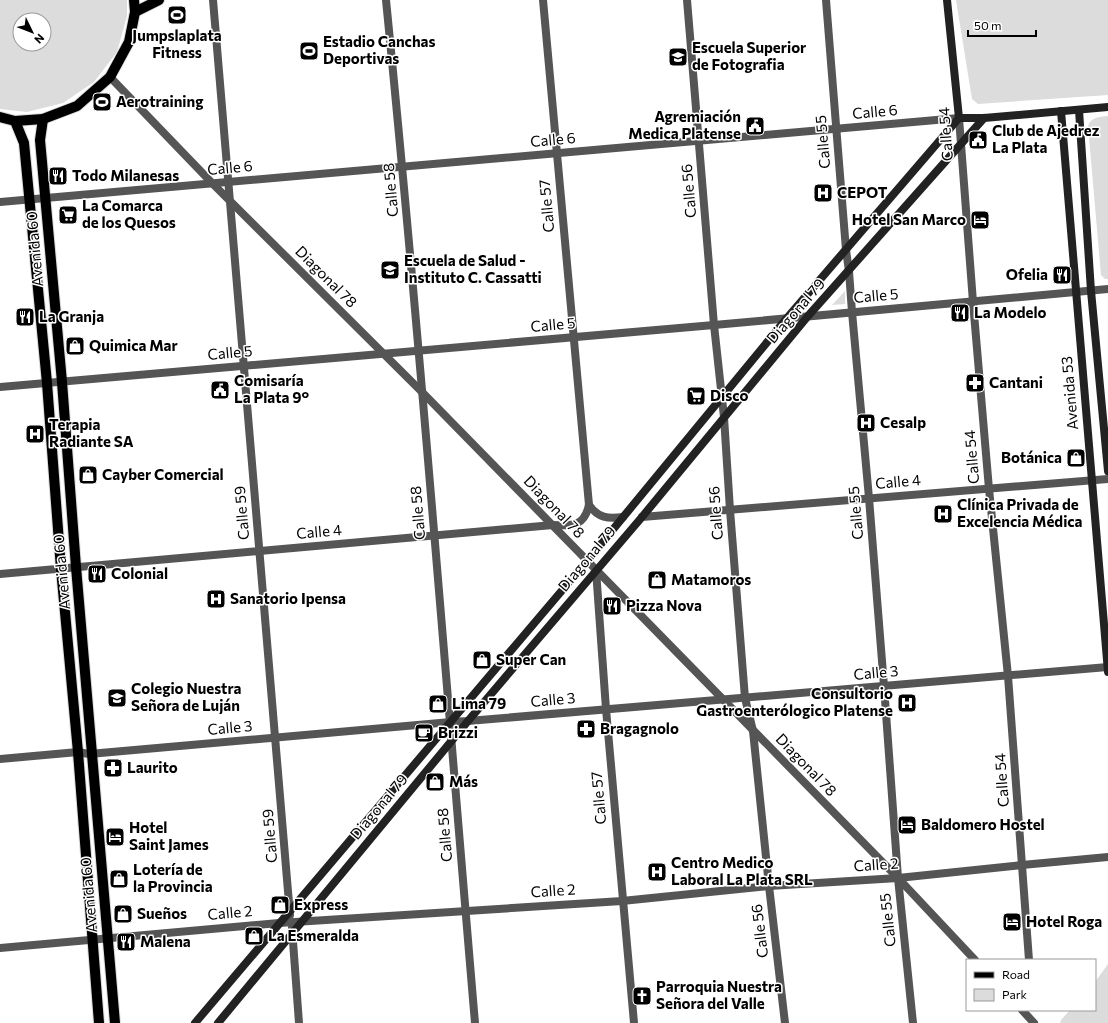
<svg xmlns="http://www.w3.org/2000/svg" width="1108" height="1023" viewBox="0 0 1108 1023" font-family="Commissioner,sans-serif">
<rect width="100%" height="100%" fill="#fff"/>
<g fill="#dcdcdc" fill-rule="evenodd">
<path d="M0 0H127V16L117 52 94 82 63 103 27 112 0 109ZM20 20H44V44H20Z"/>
<polygon points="956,0 1108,0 1108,95 978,104 972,99"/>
<path d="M1108 116V279H1105L1101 275 1088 126C1091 117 1099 117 1108 116Z"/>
<polygon points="845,291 845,304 832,305"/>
<polygon points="1108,964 1108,1023 1060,1023 1061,1020 1070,1010 1095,1010 1095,982"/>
</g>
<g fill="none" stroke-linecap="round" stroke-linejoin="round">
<g stroke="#dbdbdb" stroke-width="12">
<g id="primary">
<polyline points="135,12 159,0"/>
<polyline points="0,117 15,121 43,119 77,106 110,77 129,42 135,12 134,0"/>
<polyline points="43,119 40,140 62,382 76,567 115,1023"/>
<polyline points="15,121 24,143 47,383 61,569 78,752 99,1023"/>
</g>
</g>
<g stroke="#555" stroke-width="8">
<polyline points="213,0 290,915"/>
<path d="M386 0C420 341 446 682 475 1023"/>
<polyline points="687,0 714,325 724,417 730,510 745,698 753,731 769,886 785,1023"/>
<polyline points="826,0 846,250 849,271 852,312 869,498 884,686 898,878 913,1023"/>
<polyline points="110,77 213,184 422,392 898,878 975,960"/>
<polyline points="0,202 959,118 973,302 989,489 1008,676 1029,960"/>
<polyline points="0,387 714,325 1108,289"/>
<path d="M589 505C598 518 608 519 623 517"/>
<polyline points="642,517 1108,479"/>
<polyline points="596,570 606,709 634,1023"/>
<path d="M0 574 553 525C572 526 584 527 589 505L543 0"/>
<polyline points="0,759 78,752 89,754 451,722 468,721 1108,667"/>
<polyline points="292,928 299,1023"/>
<polyline points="0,948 279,923 622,901 769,886 898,878 1022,865 1108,857"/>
<polyline points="1022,1010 1034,1023"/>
</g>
<g stroke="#222" stroke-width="8">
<polyline points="947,0 959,118"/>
<polyline points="1079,110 1091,291 1108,471"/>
<polyline points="1061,111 1108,672"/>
<polyline points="959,118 984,118 1108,107"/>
<polyline points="195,1023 587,561 787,318 959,118"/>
<polyline points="218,1023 468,721 642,517 808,316 984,118"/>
</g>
<use href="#primary" stroke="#000" stroke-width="10"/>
</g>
<defs>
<g id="stadium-square" transform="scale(1)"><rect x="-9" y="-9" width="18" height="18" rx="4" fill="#000" stroke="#fff"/><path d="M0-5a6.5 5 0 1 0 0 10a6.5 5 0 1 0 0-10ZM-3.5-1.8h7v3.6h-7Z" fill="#fff"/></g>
<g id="university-square" transform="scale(1)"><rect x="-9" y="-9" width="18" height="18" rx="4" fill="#000" stroke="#fff"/><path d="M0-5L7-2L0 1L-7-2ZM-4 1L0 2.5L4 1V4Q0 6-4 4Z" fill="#fff"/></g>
<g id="civic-square" transform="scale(1)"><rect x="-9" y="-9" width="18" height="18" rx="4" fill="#000" stroke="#fff"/><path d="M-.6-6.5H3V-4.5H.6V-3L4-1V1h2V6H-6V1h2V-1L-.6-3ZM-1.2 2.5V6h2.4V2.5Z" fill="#fff"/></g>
<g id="restaurant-square" transform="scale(1)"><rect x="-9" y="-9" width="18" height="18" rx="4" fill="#000" stroke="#fff"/><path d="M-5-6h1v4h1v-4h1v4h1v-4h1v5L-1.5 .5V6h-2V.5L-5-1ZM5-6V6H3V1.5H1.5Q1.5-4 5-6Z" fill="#fff"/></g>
<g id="hospital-square" transform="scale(1)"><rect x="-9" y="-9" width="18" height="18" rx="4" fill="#000" stroke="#fff"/><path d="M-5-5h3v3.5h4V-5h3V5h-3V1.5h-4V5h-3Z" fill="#fff"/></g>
<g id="supermarket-square" transform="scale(1)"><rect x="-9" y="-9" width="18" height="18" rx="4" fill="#000" stroke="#fff"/><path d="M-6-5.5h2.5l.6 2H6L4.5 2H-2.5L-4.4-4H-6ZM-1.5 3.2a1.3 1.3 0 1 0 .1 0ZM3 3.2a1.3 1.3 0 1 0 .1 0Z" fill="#fff"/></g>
<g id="hotel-square" transform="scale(1)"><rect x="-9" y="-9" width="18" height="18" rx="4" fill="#000" stroke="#fff"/><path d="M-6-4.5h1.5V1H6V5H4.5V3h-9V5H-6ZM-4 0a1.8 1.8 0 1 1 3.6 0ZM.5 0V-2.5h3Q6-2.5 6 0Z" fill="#fff"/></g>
<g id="shop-square" transform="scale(1)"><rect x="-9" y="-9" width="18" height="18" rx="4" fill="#000" stroke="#fff"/><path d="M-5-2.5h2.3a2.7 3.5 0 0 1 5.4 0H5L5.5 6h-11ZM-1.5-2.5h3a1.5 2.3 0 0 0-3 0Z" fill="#fff"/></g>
<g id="pharmacy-square" transform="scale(1)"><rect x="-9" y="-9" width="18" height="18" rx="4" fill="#000" stroke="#fff"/><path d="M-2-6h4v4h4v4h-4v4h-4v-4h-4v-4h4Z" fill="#fff"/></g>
<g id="school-square" transform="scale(1)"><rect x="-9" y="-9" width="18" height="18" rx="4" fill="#000" stroke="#fff"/><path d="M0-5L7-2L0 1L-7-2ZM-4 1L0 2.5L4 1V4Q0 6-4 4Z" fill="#fff"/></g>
<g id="cafe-square" transform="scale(1)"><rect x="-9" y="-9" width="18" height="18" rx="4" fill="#000" stroke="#fff"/><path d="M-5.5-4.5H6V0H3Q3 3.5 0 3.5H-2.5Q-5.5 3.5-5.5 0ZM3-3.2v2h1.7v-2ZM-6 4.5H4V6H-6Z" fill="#fff"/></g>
<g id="church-square" transform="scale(1)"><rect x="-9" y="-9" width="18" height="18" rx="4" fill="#000" stroke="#fff"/><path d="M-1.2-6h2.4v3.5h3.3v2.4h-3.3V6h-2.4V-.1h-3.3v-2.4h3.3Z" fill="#fff"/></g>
</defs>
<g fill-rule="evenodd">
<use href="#stadium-square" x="177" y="15"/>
<use href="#stadium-square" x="309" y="51"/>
<use href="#university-square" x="678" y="57"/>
<use href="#stadium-square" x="102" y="102"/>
<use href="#civic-square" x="755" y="126"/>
<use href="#civic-square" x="978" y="140"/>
<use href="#restaurant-square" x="58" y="176"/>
<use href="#hospital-square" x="823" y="193"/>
<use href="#supermarket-square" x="68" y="215"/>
<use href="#hotel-square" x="980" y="220"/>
<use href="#university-square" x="390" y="270"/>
<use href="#restaurant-square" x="1062" y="275"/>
<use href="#restaurant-square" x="960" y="313"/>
<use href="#restaurant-square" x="25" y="317"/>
<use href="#shop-square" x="75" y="346"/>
<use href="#pharmacy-square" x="975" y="383"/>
<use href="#civic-square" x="220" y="390"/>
<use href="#supermarket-square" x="696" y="396"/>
<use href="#hospital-square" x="866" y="423"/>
<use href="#hospital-square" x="35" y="434"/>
<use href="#shop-square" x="1076" y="458"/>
<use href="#shop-square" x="88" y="475"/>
<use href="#hospital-square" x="943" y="514"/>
<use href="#restaurant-square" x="97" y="574"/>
<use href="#shop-square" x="657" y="580"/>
<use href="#hospital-square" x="216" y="599"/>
<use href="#restaurant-square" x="612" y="606"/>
<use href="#shop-square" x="482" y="660"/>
<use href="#school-square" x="117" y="698"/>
<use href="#hospital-square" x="907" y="703"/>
<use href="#shop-square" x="438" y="704"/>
<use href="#pharmacy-square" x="586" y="729"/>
<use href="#cafe-square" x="424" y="733"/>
<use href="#pharmacy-square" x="113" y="768"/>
<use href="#shop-square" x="435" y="782"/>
<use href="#hotel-square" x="907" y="825"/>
<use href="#hotel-square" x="115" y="837"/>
<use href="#hospital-square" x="657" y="872"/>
<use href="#shop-square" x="119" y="879"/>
<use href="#shop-square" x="280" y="905"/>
<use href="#shop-square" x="123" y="914"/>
<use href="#hotel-square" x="1012" y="922"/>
<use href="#shop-square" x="254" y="936"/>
<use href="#restaurant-square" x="126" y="942"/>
<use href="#church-square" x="642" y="996"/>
</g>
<g text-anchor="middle" stroke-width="3" stroke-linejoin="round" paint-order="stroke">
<g font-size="15" font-weight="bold" fill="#000" stroke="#fff" text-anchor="start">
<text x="177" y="41" text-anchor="middle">Jumpslaplata<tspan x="177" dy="17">Fitness</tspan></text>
<text x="323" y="47">Estadio Canchas<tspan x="323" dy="17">Deportivas</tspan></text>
<text x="692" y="53">Escuela Superior<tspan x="692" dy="17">de Fotografia</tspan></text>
<text x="116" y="107">Aerotraining</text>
<text x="741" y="122" text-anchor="end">Agremiación<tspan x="741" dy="17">Medica Platense</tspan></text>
<text x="992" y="136">Club de Ajedrez<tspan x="992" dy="17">La Plata</tspan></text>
<text x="72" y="181">Todo Milanesas</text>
<text x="837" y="198">CEPOT</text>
<text x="82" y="211">La Comarca<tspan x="82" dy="17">de los Quesos</tspan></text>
<text x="966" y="225" text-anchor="end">Hotel San Marco</text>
<text x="404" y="266">Escuela de Salud -<tspan x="404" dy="17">Instituto C. Cassatti</tspan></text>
<text x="1048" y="280" text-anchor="end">Ofelia</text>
<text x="974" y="318">La Modelo</text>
<text x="39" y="322">La Granja</text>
<text x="89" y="351">Quimica Mar</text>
<text x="234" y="386">Comisaría<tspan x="234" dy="17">La Plata 9°</tspan></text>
<text x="989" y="388">Cantani</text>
<text x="710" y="401">Disco</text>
<text x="880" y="428">Cesalp</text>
<text x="49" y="430">Terapia<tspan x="49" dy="17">Radiante SA</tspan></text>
<text x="1062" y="463" text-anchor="end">Botánica</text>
<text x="102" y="480">Cayber Comercial</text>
<text x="957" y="510">Clínica Privada de<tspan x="957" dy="17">Excelencia Médica</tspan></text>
<text x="111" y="579">Colonial</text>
<text x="671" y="585">Matamoros</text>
<text x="230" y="604">Sanatorio Ipensa</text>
<text x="626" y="611">Pizza Nova</text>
<text x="496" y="665">Super Can</text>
<text x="131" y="694">Colegio Nuestra<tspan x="131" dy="17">Señora de Luján</tspan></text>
<text x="893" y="699" text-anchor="end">Consultorio<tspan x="893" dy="17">Gastroenterólogico Platense</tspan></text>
<text x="452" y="709">Lima 79</text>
<text x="600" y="734">Bragagnolo</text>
<text x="438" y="738">Brizzi</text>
<text x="127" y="773">Laurito</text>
<text x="449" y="787">Más</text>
<text x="921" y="830">Baldomero Hostel</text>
<text x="129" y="833">Hotel<tspan x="129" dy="17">Saint James</tspan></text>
<text x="671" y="868">Centro Medico<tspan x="671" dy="17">Laboral La Plata SRL</tspan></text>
<text x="133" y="875">Lotería de<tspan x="133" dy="17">la Provincia</tspan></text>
<text x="294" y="910">Express</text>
<text x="137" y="919">Sueños</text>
<text x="1026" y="927">Hotel Roga</text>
<text x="268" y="941">La Esmeralda</text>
<text x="140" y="947">Malena</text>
<text x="656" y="992">Parroquia Nuestra<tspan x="656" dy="17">Señora del Valle</tspan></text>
</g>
<g font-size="15" fill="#000" stroke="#fff">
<text transform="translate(875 112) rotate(-5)" y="5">Calle 6</text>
<text transform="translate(946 134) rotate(-94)" y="5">Calle 54</text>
<text transform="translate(553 140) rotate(-5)" y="5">Calle 6</text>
<text transform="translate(823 142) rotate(-95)" y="5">Calle 55</text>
<text transform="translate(230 168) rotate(-5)" y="5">Calle 6</text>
<text transform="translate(391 190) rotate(-95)" y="5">Calle 58</text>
<text transform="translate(689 191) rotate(-95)" y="5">Calle 56</text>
<text transform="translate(547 206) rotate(-95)" y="5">Calle 57</text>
<text transform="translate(35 249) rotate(-95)" y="5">Avenida 60</text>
<text transform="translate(326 277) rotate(45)" y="5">Diagonal 78</text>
<text transform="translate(876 296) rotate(-5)" y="5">Calle 5</text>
<text transform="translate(796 311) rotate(-49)" y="5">Diagonal 79</text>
<text transform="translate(553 325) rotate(-5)" y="5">Calle 5</text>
<text transform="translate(230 353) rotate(-5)" y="5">Calle 5</text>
<text transform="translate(1070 393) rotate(-95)" y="5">Avenida 53</text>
<text transform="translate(972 457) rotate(-95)" y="5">Calle 54</text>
<text transform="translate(898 482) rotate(-5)" y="5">Calle 4</text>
<text transform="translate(554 507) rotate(46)" y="5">Diagonal 78</text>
<text transform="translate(242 513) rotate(-95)" y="5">Calle 59</text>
<text transform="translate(418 513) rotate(-95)" y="5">Calle 58</text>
<text transform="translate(716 513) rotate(-94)" y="5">Calle 56</text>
<text transform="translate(856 513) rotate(-95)" y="5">Calle 55</text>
<text transform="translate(319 532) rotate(-5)" y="5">Calle 4</text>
<text transform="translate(587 559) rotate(-50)" y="5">Diagonal 79</text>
<text transform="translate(62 572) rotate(-95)" y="5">Avenida 60</text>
<text transform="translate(876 673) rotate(-5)" y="5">Calle 3</text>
<text transform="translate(553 700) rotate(-5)" y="5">Calle 3</text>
<text transform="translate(230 728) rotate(-5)" y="5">Calle 3</text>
<text transform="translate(806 765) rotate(46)" y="5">Diagonal 78</text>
<text transform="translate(1002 780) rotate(-94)" y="5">Calle 54</text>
<text transform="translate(599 798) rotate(-95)" y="5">Calle 57</text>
<text transform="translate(379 807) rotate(-50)" y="5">Diagonal 79</text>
<text transform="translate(445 835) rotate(-95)" y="5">Calle 58</text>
<text transform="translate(270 836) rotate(-95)" y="5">Calle 59</text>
<text transform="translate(876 865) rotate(-4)" y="5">Calle 2</text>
<text transform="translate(553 891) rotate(-4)" y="5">Calle 2</text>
<text transform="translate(89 895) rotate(-95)" y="5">Avenida 60</text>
<text transform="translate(230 913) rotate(-5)" y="5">Calle 2</text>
<text transform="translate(888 920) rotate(-96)" y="5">Calle 55</text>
<text transform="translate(760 931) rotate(-97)" y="5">Calle 56</text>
</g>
</g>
<rect x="966" y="959" width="130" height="52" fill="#ffffff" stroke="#999999"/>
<rect x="974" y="972" width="20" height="6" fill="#000000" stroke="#999999"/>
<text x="1002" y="979" font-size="12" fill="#000000">Road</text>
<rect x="974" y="989" width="20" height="12" fill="#dcdcdc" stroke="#999999"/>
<text x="1002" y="999" font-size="12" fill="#000000">Park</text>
<g transform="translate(32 32) rotate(133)"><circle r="19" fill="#ffffff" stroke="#999999"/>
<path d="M0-3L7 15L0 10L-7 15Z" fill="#000000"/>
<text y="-6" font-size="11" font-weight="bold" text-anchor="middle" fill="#000000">N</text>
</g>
<path d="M968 30v6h68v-6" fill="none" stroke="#000000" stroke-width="2"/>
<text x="974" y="30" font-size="12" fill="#000000" stroke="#ffffff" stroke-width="3" paint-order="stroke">50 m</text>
</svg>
